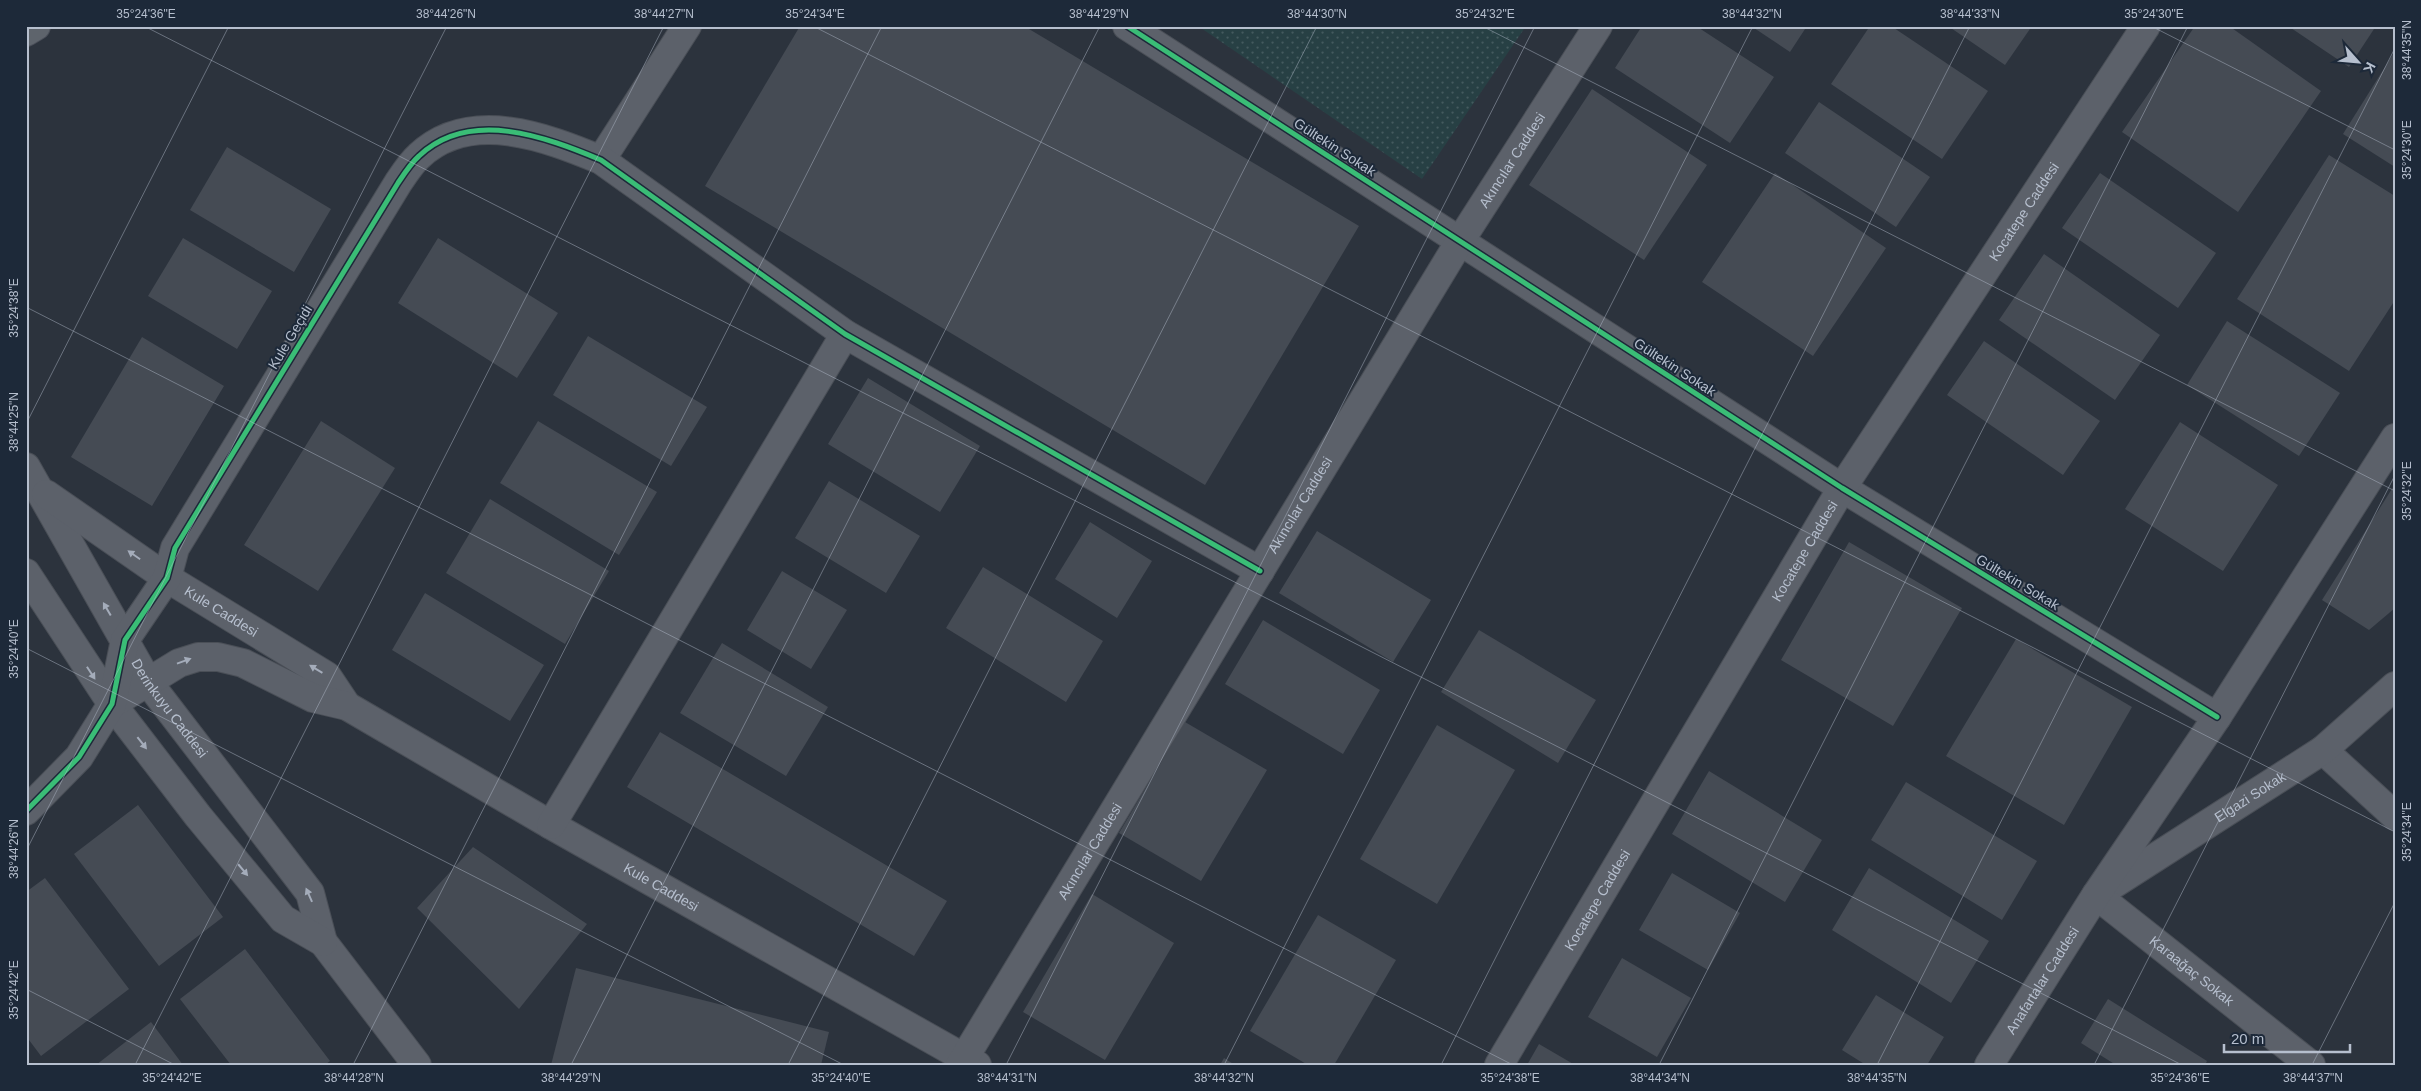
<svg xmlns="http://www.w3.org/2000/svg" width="2421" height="1091" viewBox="0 0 2421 1091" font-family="Helvetica,sans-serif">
<defs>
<pattern id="grass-dots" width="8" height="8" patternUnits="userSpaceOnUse" patternTransform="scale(1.25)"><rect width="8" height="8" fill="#274044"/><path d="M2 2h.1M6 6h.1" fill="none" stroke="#445a5e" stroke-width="1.8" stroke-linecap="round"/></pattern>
</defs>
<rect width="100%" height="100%" fill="#2c333d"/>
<polygon fill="url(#grass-dots)" points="1198,26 1526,26 1422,179"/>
<g fill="#454b54">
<polygon points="800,26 1024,26 1359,226 1205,485 705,186"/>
<polygon points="1642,26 1696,26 1774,77 1730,143 1615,68"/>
<polygon points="1751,26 1807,26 1790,52"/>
<polygon points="1870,26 1891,26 1988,91 1942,159 1831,84"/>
<polygon points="1948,26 2032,26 2005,65"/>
<polygon points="2195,26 2229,26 2321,91 2238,212 2122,132"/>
<polygon points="2288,26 2376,26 2349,67"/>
<polygon points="2395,51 2395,167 2343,134"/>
<polygon points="1592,89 1707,165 1644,260 1529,185"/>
<polygon points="1819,102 1930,177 1896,227 1785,153"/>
<polygon points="227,147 331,209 294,272 190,210"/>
<polygon points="2329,155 2395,196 2395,300 2349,371 2237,299"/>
<polygon points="1775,173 1886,248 1813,356 1702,282"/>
<polygon points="2100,173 2216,253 2178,308 2062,228"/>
<polygon points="183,238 272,291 237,349 148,296"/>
<polygon points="438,238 558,313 517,378 398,303"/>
<polygon points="2044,254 2160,335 2115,400 1999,320"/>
<polygon points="2227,321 2340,393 2299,456 2187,385"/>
<polygon points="588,336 707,407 671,466 553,395"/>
<polygon points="142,337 224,386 152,506 71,457"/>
<polygon points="1984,341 2100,421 2063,475 1947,395"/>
<polygon points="868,378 980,446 940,512 828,444"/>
<polygon points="321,421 395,468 318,591 244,545"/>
<polygon points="538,421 657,492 619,555 500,483"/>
<polygon points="2180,422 2278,485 2223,571 2125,509"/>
<polygon points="829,481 920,536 886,593 795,538"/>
<polygon points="2395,484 2395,608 2369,630 2322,600"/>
<polygon points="490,499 609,571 565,644 446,573"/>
<polygon points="1090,522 1152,561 1117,618 1055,579"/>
<polygon points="1317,531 1431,600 1393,662 1279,593"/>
<polygon points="1849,542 1962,608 1893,726 1781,660"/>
<polygon points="983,567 1103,641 1066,702 946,628"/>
<polygon points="782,571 847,610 811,669 747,630"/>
<polygon points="425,593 544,665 510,721 392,650"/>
<polygon points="1263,620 1380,690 1343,754 1225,684"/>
<polygon points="1479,630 1596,700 1558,763 1441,692"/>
<polygon points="2016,639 2132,707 2064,825 1946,756"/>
<polygon points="722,643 828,707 786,776 680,713"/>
<polygon points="1185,722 1267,770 1201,881 1119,833"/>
<polygon points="1437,725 1515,770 1437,904 1360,859"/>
<polygon points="660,732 947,901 914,956 627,787"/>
<polygon points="1709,771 1822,840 1785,902 1672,834"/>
<polygon points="1906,782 2037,861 2002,920 1871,840"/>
<polygon points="138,805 223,917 159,966 74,854"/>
<polygon points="473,847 587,924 519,1009 417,908"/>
<polygon points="1869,868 1989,941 1951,1003 1832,930"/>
<polygon points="1672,873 1740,913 1708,970 1639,930"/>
<polygon points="45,878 129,989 41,1056 26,1036 26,892"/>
<polygon points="1092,894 1174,943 1105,1060 1023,1012"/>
<polygon points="1318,915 1396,960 1334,1065 1308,1065 1250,1031"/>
<polygon points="245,949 330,1061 325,1065 231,1065 180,999"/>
<polygon points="1622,958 1691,998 1657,1057 1588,1017"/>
<polygon points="576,968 829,1032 821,1065 551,1065"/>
<polygon points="1876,995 1944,1037 1927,1065 1866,1065 1842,1050"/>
<polygon points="2108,999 2207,1061 2205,1065 2116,1065 2081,1043"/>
<polygon points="151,1022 183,1065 96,1065"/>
<polygon points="1539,1044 1575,1065 1527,1065"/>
<polygon points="1224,1058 1235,1065 1220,1065"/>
</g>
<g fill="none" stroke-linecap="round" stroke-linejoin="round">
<g stroke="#4a4f57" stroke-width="30">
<g id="street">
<polyline points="1127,26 1842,488 2217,717"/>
<polyline points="601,160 687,26"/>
<path id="s1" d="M26 467 148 682 310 893 323 942 417 1065"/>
<path id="s2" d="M46 494 167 578 327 676 347 706"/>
<polyline points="26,573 112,704 198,816 283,919 323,942"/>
<path id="s3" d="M112 704 179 663 198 657H218L243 663 313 698 347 706 551 825 977 1065"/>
<polyline points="2323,750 2395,816"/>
<path d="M26 811 79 757 112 704 125 640 167 578 175 548 398 183C404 174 411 163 419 156 470 108 546 137 601 160L845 334 1260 571"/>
<polyline points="551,825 845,334"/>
<path id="s4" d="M2106 889 2323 750 2395 686"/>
<path id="s5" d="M2096 895 2311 1065"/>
<path id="s6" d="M960 1065 1460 241 1598 26"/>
<path id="s7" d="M1499 1065 1842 488 2146 26"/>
<path id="s8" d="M1989 1065 2096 895 2217 717 2395 438"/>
</g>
</g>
<g stroke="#4a4f59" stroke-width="30">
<polyline id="primary" points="26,32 36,26"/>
</g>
<use href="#street" stroke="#5c616a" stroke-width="28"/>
<use href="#primary" stroke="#5e646c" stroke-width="28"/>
<g stroke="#1d2939" stroke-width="8">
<g id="cycleway">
<polyline points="1127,26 1842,488 2217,717"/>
<path d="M26 811 79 757 112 704 125 640 167 578 175 548 398 183C404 174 411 163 419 156 470 108 546 137 601 160L845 334 1260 571"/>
</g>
</g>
<use href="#cycleway" stroke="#3abd76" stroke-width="5"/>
</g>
<defs><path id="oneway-solid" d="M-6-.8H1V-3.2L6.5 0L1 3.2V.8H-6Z" transform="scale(1.25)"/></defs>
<g fill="#a4acba">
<use href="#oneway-solid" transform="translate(134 555) rotate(-145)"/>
<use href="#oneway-solid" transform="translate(107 609) rotate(-120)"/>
<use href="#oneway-solid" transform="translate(184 661) rotate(-20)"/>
<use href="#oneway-solid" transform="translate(316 669) rotate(-149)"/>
<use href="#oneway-solid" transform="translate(91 673) rotate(57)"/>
<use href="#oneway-solid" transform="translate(142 743) rotate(52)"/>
<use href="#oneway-solid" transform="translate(243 870) rotate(50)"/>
<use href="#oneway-solid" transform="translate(309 895) rotate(-114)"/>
</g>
<path fill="none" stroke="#b6bfce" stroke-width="1" stroke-opacity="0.45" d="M144 26 2182 1065M813 26 2395 832M1482 26 2395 491M2151 26 2395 150M26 307 1513 1065M26 424 229 26M26 648 844 1065M26 851 447 26M26 989 175 1065M135 1065 664 26M353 1065 882 26M571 1065 1100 26M788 1065 1317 26M1006 1065 1535 26M1224 1065 1753 26M1441 1065 1970 26M1659 1065 2188 26M1877 1065 2395 48M2094 1065 2395 475M2312 1065 2395 902"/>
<g text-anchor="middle" stroke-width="4" stroke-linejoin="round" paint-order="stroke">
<g font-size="14" fill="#b6bfce" stroke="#1d2939">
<text transform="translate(1335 147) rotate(33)" y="5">Gültekin Sokak</text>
<text dy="5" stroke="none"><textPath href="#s6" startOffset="1060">Akıncılar Caddesi</textPath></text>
<text dy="5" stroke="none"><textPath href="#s7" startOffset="1002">Kocatepe Caddesi</textPath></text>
<text transform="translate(290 337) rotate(-59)" y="5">Kule Geçidi</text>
<text transform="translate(1675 367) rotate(33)" y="5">Gültekin Sokak</text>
<text dy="5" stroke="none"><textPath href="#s6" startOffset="655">Akıncılar Caddesi</textPath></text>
<text dy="5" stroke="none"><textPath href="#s7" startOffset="598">Kocatepe Caddesi</textPath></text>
<text transform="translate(2018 582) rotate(31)" y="5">Gültekin Sokak</text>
<text dy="5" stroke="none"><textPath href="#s2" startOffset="211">Kule Caddesi</textPath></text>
<text dy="5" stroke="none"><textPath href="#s1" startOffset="281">Derinkuyu Caddesi</textPath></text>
<text dy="5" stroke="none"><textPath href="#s4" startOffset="171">Elgazi Sokak</textPath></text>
<text dy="5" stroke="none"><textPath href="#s6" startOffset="250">Akıncılar Caddesi</textPath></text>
<text dy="5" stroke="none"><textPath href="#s3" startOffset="620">Kule Caddesi</textPath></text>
<text dy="5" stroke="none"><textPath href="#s7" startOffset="192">Kocatepe Caddesi</textPath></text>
<text dy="5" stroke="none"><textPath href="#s5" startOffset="122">Karaağaç Sokak</textPath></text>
<text dy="5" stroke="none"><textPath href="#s8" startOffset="100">Anafartalar Caddesi</textPath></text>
</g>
</g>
<rect width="2421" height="1091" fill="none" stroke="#1d2939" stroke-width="55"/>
<g transform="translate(2358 62) rotate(117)" stroke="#1d2939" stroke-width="4" paint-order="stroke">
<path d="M0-4L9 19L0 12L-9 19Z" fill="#b6bfce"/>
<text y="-8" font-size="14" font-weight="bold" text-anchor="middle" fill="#b6bfce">K</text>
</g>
<path d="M2224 1044v8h126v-8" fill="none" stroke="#b6bfce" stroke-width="2.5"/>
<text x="2231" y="1044" font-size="15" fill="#b6bfce" stroke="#1d2939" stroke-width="4" paint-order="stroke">20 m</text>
<rect x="28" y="28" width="2366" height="1036" fill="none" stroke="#b6bfce" stroke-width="2"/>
<g font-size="12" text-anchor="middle" fill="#b6bfce">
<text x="146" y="18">35°24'36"E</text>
<text x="446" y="18">38°44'26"N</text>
<text x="664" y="18">38°44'27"N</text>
<text x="815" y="18">35°24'34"E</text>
<text x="1099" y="18">38°44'29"N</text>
<text x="1317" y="18">38°44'30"N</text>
<text x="1485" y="18">35°24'32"E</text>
<text x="1752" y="18">38°44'32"N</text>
<text x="1970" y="18">38°44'33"N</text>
<text x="2154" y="18">35°24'30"E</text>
<text transform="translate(2407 50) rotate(-90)" y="4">38°44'35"N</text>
<text transform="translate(2407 150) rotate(-90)" y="4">35°24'30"E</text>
<text transform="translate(14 308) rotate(-90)" y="4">35°24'38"E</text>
<text transform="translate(14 422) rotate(-90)" y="4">38°44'25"N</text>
<text transform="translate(2407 491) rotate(-90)" y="4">35°24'32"E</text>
<text transform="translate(14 649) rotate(-90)" y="4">35°24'40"E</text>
<text transform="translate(2407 832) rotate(-90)" y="4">35°24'34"E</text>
<text transform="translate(14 849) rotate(-90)" y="4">38°44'26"N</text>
<text transform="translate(14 990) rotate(-90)" y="4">35°24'42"E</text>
<text x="172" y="1082">35°24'42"E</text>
<text x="354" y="1082">38°44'28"N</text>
<text x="571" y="1082">38°44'29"N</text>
<text x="841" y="1082">35°24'40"E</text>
<text x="1007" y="1082">38°44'31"N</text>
<text x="1224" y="1082">38°44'32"N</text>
<text x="1510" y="1082">35°24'38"E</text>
<text x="1660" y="1082">38°44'34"N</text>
<text x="1877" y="1082">38°44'35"N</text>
<text x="2180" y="1082">35°24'36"E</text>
<text x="2313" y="1082">38°44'37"N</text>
</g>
</svg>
